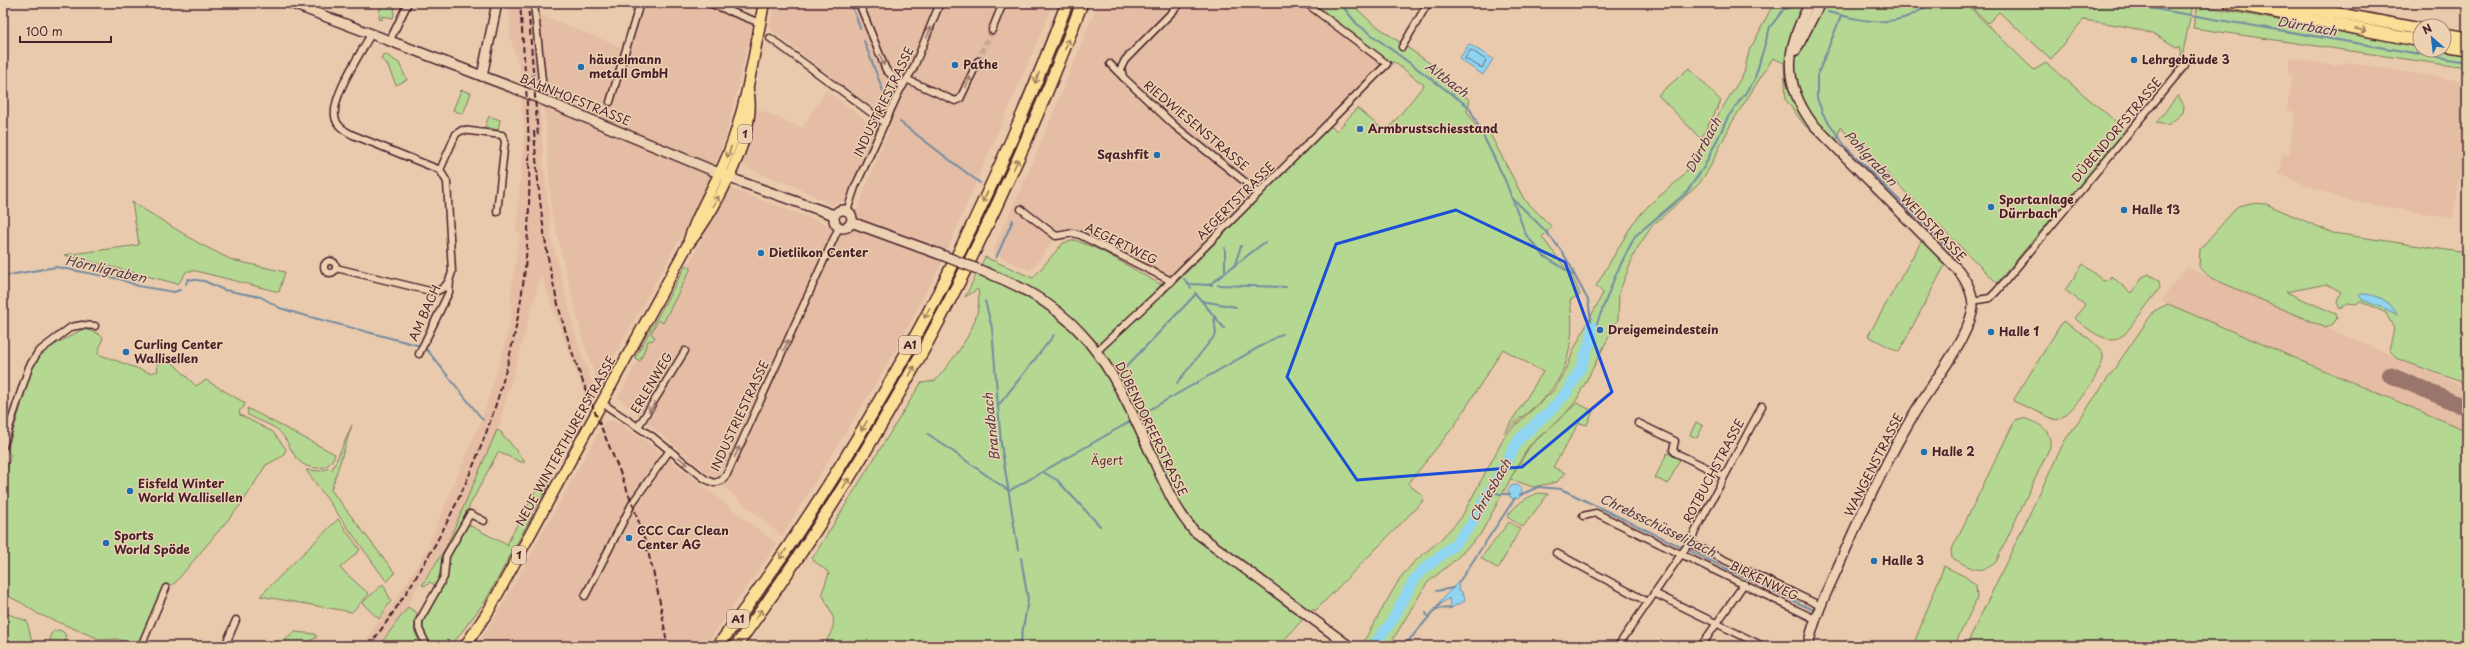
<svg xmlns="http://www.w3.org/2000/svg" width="2470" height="649" viewBox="0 0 2470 649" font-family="'Playpen Sans',sans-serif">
<rect width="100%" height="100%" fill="#eacaad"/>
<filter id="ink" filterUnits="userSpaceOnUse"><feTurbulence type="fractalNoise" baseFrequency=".025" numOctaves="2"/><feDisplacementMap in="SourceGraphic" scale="8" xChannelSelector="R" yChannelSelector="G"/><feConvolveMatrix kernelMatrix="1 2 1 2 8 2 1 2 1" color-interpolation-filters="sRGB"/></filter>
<g filter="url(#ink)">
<g fill="#e4bda4">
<polygon points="509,3 533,3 544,166 552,240 579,348 597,394 589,407 541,275 497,433 446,547 415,591 404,614 379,646 362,646 386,610 389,611 431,544 429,543 482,418 501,359 511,318 511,290 520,232 516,232 524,134 520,71 510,37"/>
<polygon points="645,3 701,3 752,25 726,136 700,203 598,385 583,340 551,210 539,14 629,50"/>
<polygon points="774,3 1054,3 939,268 888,363 782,536 618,398 729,188 848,232 891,124 769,28"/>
<polygon points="1098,3 1306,3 1387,64 1171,281 1080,235 1056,236 1031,271 992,253 1041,143"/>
<polygon points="2291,58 2336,66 2345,62 2467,82 2467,124 2453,218 2344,200 2279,174 2282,154 2289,155 2295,112 2287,110 2292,75 2288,74"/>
<polygon points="826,90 878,129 844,201 832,205 794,186 753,171 745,166 742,158 755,108 802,128"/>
<polygon points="2186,267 2467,388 2467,431 2161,301"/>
<polygon points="605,421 614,421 643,439 777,544 705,646 476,646 495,618"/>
</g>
<g fill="#b4d791" stroke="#7f7b5e">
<path d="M1306 3H1351L1371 22 1438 69 1436 72 1470 100 1467 111 1480 133 1489 132 1524 199 1552 227 1542 237 1573 278 1580 295 1570 300C1575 337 1570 374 1541 401 1529 412 1516 421 1504 433L1543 372 1503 349 1454 426 1408 484 1423 496 1422 502 1315 611 1312 609 1279 646H823C840 620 834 620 822 593L829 573 812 559 921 383 935 381C955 357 984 323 978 289L965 297 985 257 1033 278 1063 243 1075 240 1102 251 1158 283 1172 287 1330 126 1337 131 1357 108 1386 132 1424 85 1394 62 1387 64Z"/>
<polygon points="1779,3 1965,3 2034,70 2046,63 2126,130 1997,283 1840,127 1835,147 1805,126 1786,100 1784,63 1773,58 1731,124 1709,169 1699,184 1652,226 1635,252 1619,293 1618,319 1576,401 1566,413 1528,447 1480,535 1454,561 1427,583 1389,646 1361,646 1400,578 1413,563 1440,540 1461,518 1506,434 1554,390 1565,373 1574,349 1603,293 1596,286 1633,223 1648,206 1682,177 1698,154 1710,128 1744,73 1750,47 1753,44 1770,10"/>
<path d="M1967 3H2190L2193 4 2182 57 2179 47 2176 48C2151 27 2115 25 2083 20L2051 59 1999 12 1988 23Z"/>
<polygon points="383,5 395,7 393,18 382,16 382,20 379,19 380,8"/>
<polygon points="2198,5 2420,47 2420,50 2436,50 2467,55 2467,68 2193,28"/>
<polygon points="385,54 399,63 407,80 396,85 387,64 381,59 382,56"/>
<polygon points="1689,68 1721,101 1701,139 1658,95"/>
<polygon points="461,90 471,93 463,114 453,110"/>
<polygon points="2178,95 2184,106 2183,113 2168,125 2156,123"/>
<polygon points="489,116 500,120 498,130 485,127"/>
<polygon points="132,202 200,244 232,260 285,272 279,292 196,271 187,271 178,284 64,255 139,245"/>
<polygon points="2251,203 2266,204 2333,233 2467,253 2467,384 2398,359 2389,350 2394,329 2386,313 2361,301 2356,304 2348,303 2340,309 2337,302 2341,292 2327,284 2286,292 2336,314 2337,318 2333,324 2326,328 2209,277 2199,266 2200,249 2238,206"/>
<polygon points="1922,240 1945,265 1899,352 1868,336"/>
<path d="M2083 264 2103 281 2109 279 2111 276 2131 293 2144 276 2149 274 2159 281 2160 288 2125 334C2107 348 2089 329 2074 318L2085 305 2065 290Z"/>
<polygon points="686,265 691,268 663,323 658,320 651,334 655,337 653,340 648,341 640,361 635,358"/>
<polygon points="2168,304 2467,431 2467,646 1966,646 2064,442 2154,311"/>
<path d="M2063 321C2075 330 2098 341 2103 355 2106 368 2069 419 2056 420L2013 401Z"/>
<polygon points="83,329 95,332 103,337 98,354 150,373 158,371 157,365 165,355 196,386 206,380 245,403 244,407 239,411 240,415 273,432 286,449 283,456 266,465 243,502 174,584 165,586 139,646 116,639 102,640 38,614 22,603 3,594 3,480 11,455 8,452 8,448 32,369 42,352"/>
<polygon points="1577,403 1593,411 1587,425 1579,423 1553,467 1565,473 1557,482 1533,487 1510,479 1530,446"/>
<path d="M247 408 335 454C332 462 328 468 318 468 292 468 293 444 278 430 270 424 257 420 248 415Z"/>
<path d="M2023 418C2040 424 2051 428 2050 447L1996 562C1979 577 1969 566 1952 558L1951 551 2015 420Z"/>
<polygon points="1696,422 1703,426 1697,438 1690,435"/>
<polygon points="352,425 331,490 395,573 387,582 306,470 321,471 329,468 332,470"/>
<polygon points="497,430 502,433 503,437 507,439 525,462 521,462 498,452 447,548 436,586 430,582 426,586 422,585 446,547"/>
<polygon points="1667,453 1680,459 1668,484 1655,478"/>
<polygon points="541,481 549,485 534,511 527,507"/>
<path d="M1538 493 1548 494 1523 527 1507 517C1515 505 1525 498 1538 493Z"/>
<polygon points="525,510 533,514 486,600 451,646 431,646 422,629 424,614 443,584 449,556 467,524 509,546 507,544"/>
<polygon points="338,519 360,550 340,568 369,594 352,612 260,596"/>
<polygon points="1509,522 1520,529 1498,569 1481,558"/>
<polygon points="1944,566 1964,576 1976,585 1977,599 1954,646 1913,646"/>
<polygon points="383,584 391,601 379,619 362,603"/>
<polygon points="408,607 417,613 414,630 421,645 379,646"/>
<polygon points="3,612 27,621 33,646 3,646"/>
<circle cx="58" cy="638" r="8"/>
<polygon points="295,632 315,634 317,637 303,645 282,646 280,644"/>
</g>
<g fill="#8fd5f1" stroke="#738ca2">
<polygon points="1469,44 1493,59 1483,75 1459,59"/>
<path d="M2361 294C2377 294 2391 301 2397 315 2388 308 2364 303 2359 296Z"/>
<circle cx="1515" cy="492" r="7"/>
<polygon points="1459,581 1458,590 1461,591 1463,593 1461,595 1464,596 1465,601 1451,608 1449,598 1441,604 1439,602 1442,599"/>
</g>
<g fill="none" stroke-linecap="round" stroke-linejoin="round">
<polygon stroke="#66687a" stroke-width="1" points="1471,50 1486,60 1482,68 1465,59"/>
<g stroke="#738ca2" stroke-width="2">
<polyline points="851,3 860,28"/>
<polyline points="1340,3 1357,24 1469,107 1505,180 1526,235 1544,256 1575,276 1588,300 1592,327"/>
<polyline points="2120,3 2467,62"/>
<path d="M1828 12C1866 22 1898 30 1930 3"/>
<polyline points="1841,16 1817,76 1817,98 1823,114 1845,146 1950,251"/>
<polyline points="864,41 888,104"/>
<polyline points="900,122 980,183"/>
<path d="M1511 197C1535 220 1563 245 1575 276"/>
<polyline points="1225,248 1225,272"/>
<polyline points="996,258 1013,220"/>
<polyline points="1235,264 1241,246"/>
<polyline points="3,276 56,267 120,279 138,286 174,292 180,290"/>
<polyline points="1184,279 1191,288"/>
<polyline points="186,284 188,279 204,281 224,290 261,297 280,308 299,314 417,345 428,351 483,420"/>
<polyline points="1188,284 1212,285"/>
<polyline points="1209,285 1265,242"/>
<polyline points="1218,285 1286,287"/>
<polyline points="1195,293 1224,328"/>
<polyline points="985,301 992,328 1001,444 1018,550"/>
<polyline points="1202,301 1236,307"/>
<polyline points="1592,336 1616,274 1635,236 1686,193 1704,167 1728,117 1754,81 1770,27 1784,9 1801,4"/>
<polyline points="1124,369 1196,294"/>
<polyline points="1177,383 1216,334 1214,316"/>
<polyline points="998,406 1054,335"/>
<polyline points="1142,414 1282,334"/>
<polyline points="928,434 1009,491 1131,421"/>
<polyline points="1043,472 1057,480 1100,526"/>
<polyline points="1491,491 1500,494 1510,494"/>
<polyline points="1520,495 1538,487 1561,489 1813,610"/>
<polyline points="1459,582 1515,498"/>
<polyline points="1436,591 1453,588"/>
<polyline points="1435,609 1451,608"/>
<polyline points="1426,613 1428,617"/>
<polyline points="771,643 774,646"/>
<polyline points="1020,646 1028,600 1021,558"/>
<polyline points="1404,646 1441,603"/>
</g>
<polyline stroke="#8fd5f1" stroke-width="11" points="1373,646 1392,621 1414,580 1423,570 1454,545 1471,525 1519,439 1552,409 1568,391 1581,367 1592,336 1592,327"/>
<polyline stroke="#9a746c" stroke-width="16" points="2390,375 2467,408"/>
<polyline stroke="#caa893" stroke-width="6" stroke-dasharray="6 3" stroke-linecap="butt" points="978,61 992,30"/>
<g stroke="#4a1f2b" stroke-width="9">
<g id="street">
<polyline points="534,3 543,90"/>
<polyline points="709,3 760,23"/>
<polyline points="859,3 886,70 903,86"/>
<polyline points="1181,3 1125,60 1121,68 1123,77 1175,126 1259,193"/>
<polyline points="728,11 731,3"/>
<polyline points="992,30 1003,3"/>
<polyline points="770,38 885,123"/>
<polyline points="390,40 408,3"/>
<polyline points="1402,47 1428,3"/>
<polyline points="1110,64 1123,77"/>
<polyline points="908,80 955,101 960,99 978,61"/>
<polyline points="610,102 640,3"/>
<polyline points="440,170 456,134 462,130 502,135 505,141 497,212"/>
<polyline points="1021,209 1056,236 1073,233 1080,235 1171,281"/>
<polyline points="847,211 855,187 899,92 913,69 940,3"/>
<circle cx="330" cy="267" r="6"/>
<path d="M336 268 434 292C445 289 449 283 452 272L447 182 440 170 353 135C345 131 336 126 335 116 332 95 361 53 371 34"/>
<polyline points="1972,301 1990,298 1997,291 2185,65"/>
<polyline points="1098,350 1159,293 1387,64 1306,3"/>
<polyline points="419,354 449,292 450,282"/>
<polyline points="602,403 653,437 705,479 714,483 721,481 727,474 839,227"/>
<polyline points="1638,423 1675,441 1673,450 1676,453 1724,476"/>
<polyline points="638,427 685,351"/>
<polyline points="3,446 29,367 38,352 71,327 82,325 95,326"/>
<polyline points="1583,516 1596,513 1815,619"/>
<polyline points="1689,543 1821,606"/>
<polyline points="1556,553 1648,602"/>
<polyline points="1654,593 1763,646"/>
<polyline points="585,596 633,502 670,450"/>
<polyline points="141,646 166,588"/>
<polyline points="225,646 236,620"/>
<polyline points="427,646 419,629 419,621 444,577 446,556 470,514 484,521"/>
<polyline points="1618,646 1689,543 1762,406"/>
<polyline points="1701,646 1744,584"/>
</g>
</g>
<g stroke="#4a1f2b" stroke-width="12">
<g id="secondary">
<polyline points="290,3 519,90 738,181 834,215"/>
<polyline points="1796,50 1820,3"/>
<polyline points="482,76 497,3"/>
<circle cx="843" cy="219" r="9"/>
<polyline points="851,222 939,254"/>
<path d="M985 272C1082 309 1110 362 1150 452 1163 480 1173 507 1194 531L1349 646"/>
<path d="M1808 646C1814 618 1826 593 1838 567 1861 514 1885 462 1915 412 1933 382 1963 346 1972 313 1976 298 1967 282 1959 271L1812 123C1781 80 1786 48 1810 3"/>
</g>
</g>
<g stroke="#4a1f2b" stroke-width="13">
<g id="primary">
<path d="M689 240C698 210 717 183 728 154 747 106 754 53 764 3"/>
<path d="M465 646 489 610 687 246C714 212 759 132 748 90"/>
</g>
</g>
<g stroke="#4a1f2b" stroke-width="14">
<g id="highway">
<polyline points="2229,3 2420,41"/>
<polyline points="2281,3 2420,29"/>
<polyline points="2444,34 2467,38"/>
<polyline points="2444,45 2467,49"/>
<path d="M718 646C864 450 981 232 1067 3"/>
<path d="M736 646C880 448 996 232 1082 3"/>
</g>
</g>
<use href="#street" stroke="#ecd2b3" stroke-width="6"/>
<use href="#secondary" stroke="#ecd2b3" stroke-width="9"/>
<use href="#primary" stroke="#fbdf96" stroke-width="10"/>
<use href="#highway" stroke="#fbdf96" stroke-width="11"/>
<g stroke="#4a1f2b" stroke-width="2" stroke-dasharray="6 3" stroke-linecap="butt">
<polyline points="528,3 538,137"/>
<path d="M534 131C539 202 546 271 568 339 586 397 613 451 634 508 650 553 661 599 667 646"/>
<path d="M369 646C456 531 517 390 527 245 533 165 526 83 520 3"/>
</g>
<g stroke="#4a1f2b" stroke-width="12" stroke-linecap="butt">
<polyline id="secondary-bridge" points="939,254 985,272"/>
</g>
<use href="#secondary-bridge" stroke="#ecd2b3" stroke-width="9"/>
</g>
<defs><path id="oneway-shaft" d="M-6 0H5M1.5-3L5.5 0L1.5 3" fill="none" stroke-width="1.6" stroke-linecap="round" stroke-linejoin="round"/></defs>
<g stroke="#a27f60">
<use href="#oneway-shaft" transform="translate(2361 30) rotate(11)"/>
<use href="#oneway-shaft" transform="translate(1067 44) rotate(-69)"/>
<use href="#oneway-shaft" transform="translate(1037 78) rotate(112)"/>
<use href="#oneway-shaft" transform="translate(729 152) rotate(111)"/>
<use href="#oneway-shaft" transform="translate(1016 164) rotate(-66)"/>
<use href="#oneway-shaft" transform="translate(985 197) rotate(115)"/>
<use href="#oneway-shaft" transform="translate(716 201) rotate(-63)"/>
<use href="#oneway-shaft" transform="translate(927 313) rotate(118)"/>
<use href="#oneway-shaft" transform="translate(912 371) rotate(-61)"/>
<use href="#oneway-shaft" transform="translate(864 426) rotate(121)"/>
<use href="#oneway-shaft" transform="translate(846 483) rotate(-58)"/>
<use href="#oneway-shaft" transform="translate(783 554) rotate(124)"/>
<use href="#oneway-shaft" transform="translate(759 614) rotate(-55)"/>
</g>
<g stroke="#9b786f">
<use href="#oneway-shaft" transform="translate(929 32) rotate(-68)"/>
<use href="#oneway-shaft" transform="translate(882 60) rotate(70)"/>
<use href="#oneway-shaft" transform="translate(968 82) rotate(-66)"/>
<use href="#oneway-shaft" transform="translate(786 345) rotate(-66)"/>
<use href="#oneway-shaft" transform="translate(652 407) rotate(121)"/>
<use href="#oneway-shaft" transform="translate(737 452) rotate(-65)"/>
<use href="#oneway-shaft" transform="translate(683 461) rotate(39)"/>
</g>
</g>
<path fill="none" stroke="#1d4ed8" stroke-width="3" stroke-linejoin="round" d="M1456 210 1565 262 1612 392 1522 467 1357 480 1287 377 1336 244Z"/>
<g fill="#1f6fb2" stroke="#ecd2b3" stroke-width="1.5">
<circle cx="2134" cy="60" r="4"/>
<circle cx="955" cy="65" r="4"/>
<circle cx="581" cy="67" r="4"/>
<circle cx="1360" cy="129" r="4"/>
<circle cx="1157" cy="155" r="4"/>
<circle cx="1991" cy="207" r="4"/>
<circle cx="2124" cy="210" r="4"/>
<circle cx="761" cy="253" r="4"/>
<circle cx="1600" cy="330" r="4"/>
<circle cx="1991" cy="332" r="4"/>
<circle cx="126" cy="352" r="4"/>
<circle cx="1924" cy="452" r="4"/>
<circle cx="130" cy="491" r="4"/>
<circle cx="629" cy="538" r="4"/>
<circle cx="106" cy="543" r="4"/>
<circle cx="1874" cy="561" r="4"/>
</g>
<g text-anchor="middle" stroke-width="3" stroke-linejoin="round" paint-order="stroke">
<g fill="#ecd2b3" stroke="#7b5554" stroke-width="1">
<rect x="738" y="125" width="14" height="18" rx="3"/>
<rect x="899" y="336" width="22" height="18" rx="3"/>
<rect x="512" y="546" width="14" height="18" rx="3"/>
<rect x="727" y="610" width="22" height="18" rx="3"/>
</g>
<g font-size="11" font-weight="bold" fill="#4a1f2b">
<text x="745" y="138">1</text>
<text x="910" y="349">A1</text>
<text x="519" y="559">1</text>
<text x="738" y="623">A1</text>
</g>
<g font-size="12" font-weight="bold" fill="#4a1f2b" stroke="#ecd2b3" text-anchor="start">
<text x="589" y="64">häuselmann<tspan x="589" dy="14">metall GmbH</tspan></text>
<text x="2142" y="64">Lehrgebäude 3</text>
<text x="963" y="69">Pathe</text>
<text x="1368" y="133">Armbrustschiesstand</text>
<text x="1149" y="159" text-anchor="end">Sqashfit</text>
<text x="1999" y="204">Sportanlage<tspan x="1999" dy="14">Dürrbach</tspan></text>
<text x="2132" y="214">Halle 13</text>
<text x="769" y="257">Dietlikon Center</text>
<text x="1608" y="334">Dreigemeindestein</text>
<text x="1999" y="336">Halle 1</text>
<text x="134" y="349">Curling Center<tspan x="134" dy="14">Wallisellen</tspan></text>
<text x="1932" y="456">Halle 2</text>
<text x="138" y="488">Eisfeld Winter<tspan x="138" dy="14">World Wallisellen</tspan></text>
<text x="637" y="535">CCC Car Clean<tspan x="637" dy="14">Center AG</tspan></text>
<text x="114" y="540">Sports<tspan x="114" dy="14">World Spöde</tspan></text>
<text x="1882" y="565">Halle 3</text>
</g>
<g font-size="12" fill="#4a1f2b" stroke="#ecd2b3">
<text transform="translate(575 100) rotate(22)" y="4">BAHNHOFSTRASSE</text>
<text transform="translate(884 102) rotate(-64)" y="4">INDUSTRIESTRASSE</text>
<text transform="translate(1196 126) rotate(40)" y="4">RIEDWIESENSTRASSE</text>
<text transform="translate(2117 130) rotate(-50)" y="4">DÜBENDORFSTRASSE</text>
<text transform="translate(1236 201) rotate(-45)" y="4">AEGERTSTRASSE</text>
<text transform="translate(1933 228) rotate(46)" y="4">WEIDSTRASSE</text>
<text transform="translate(1121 244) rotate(26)" y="4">AEGERTWEG</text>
<text transform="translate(425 313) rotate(-66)" y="4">AM BACH</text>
<text transform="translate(652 383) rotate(-59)" y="4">ERLENWEG</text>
<text transform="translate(740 416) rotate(-65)" y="4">INDUSTRIESTRASSE</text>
<text transform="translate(1151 429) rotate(64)" y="4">DÜBENDORFERSTRASSE</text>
<text transform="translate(566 441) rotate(-61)" y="4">NEUE WINTERTHURERSTRASSE</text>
<text transform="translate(1874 465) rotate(-63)" y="4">WANGENSTRASSE</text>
<text transform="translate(1714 471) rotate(-62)" y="4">ROTBUCHSTRASSE</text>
<text transform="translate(1764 581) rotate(26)" y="4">BIRKENWEG</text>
</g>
<g font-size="12" fill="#5a3b3a" stroke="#ecd2b3">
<text x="1107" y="465">Ägert</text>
</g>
<g font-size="13" font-style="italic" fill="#543a49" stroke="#ecd2b3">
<text transform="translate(2307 26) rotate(10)" y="5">Dürrbach</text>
<text transform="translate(1447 79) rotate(37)" y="5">Altbach</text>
<text transform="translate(1703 145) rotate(-62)" y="5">Dürrbach</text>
<text transform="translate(1871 158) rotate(47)" y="5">Pohlgraben</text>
<text transform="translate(106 269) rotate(13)" y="5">Hörnligraben</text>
<text transform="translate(991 427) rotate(-96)" y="5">Brandbach</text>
<text transform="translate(1490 490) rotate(-60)" y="5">Chriesbach</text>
<text transform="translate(1658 525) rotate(26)" y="5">Chrebsschüsselibach</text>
</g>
</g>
<rect width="2470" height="649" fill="none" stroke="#ecd2b3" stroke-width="16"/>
<rect x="8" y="8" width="2454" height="633" fill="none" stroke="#4a1f2b" stroke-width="1.5" filter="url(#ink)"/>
<g transform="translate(2432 38) rotate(332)"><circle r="19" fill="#ecd2b3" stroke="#ab8a7d"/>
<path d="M0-3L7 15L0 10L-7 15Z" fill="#1f6fb2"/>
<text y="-6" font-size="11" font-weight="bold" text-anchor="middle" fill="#4a1f2b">N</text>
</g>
<path d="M20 36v6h91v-6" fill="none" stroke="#4a1f2b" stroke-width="2"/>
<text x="26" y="36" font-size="12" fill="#4a1f2b" stroke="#ecd2b3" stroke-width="3" paint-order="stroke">100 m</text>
</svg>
